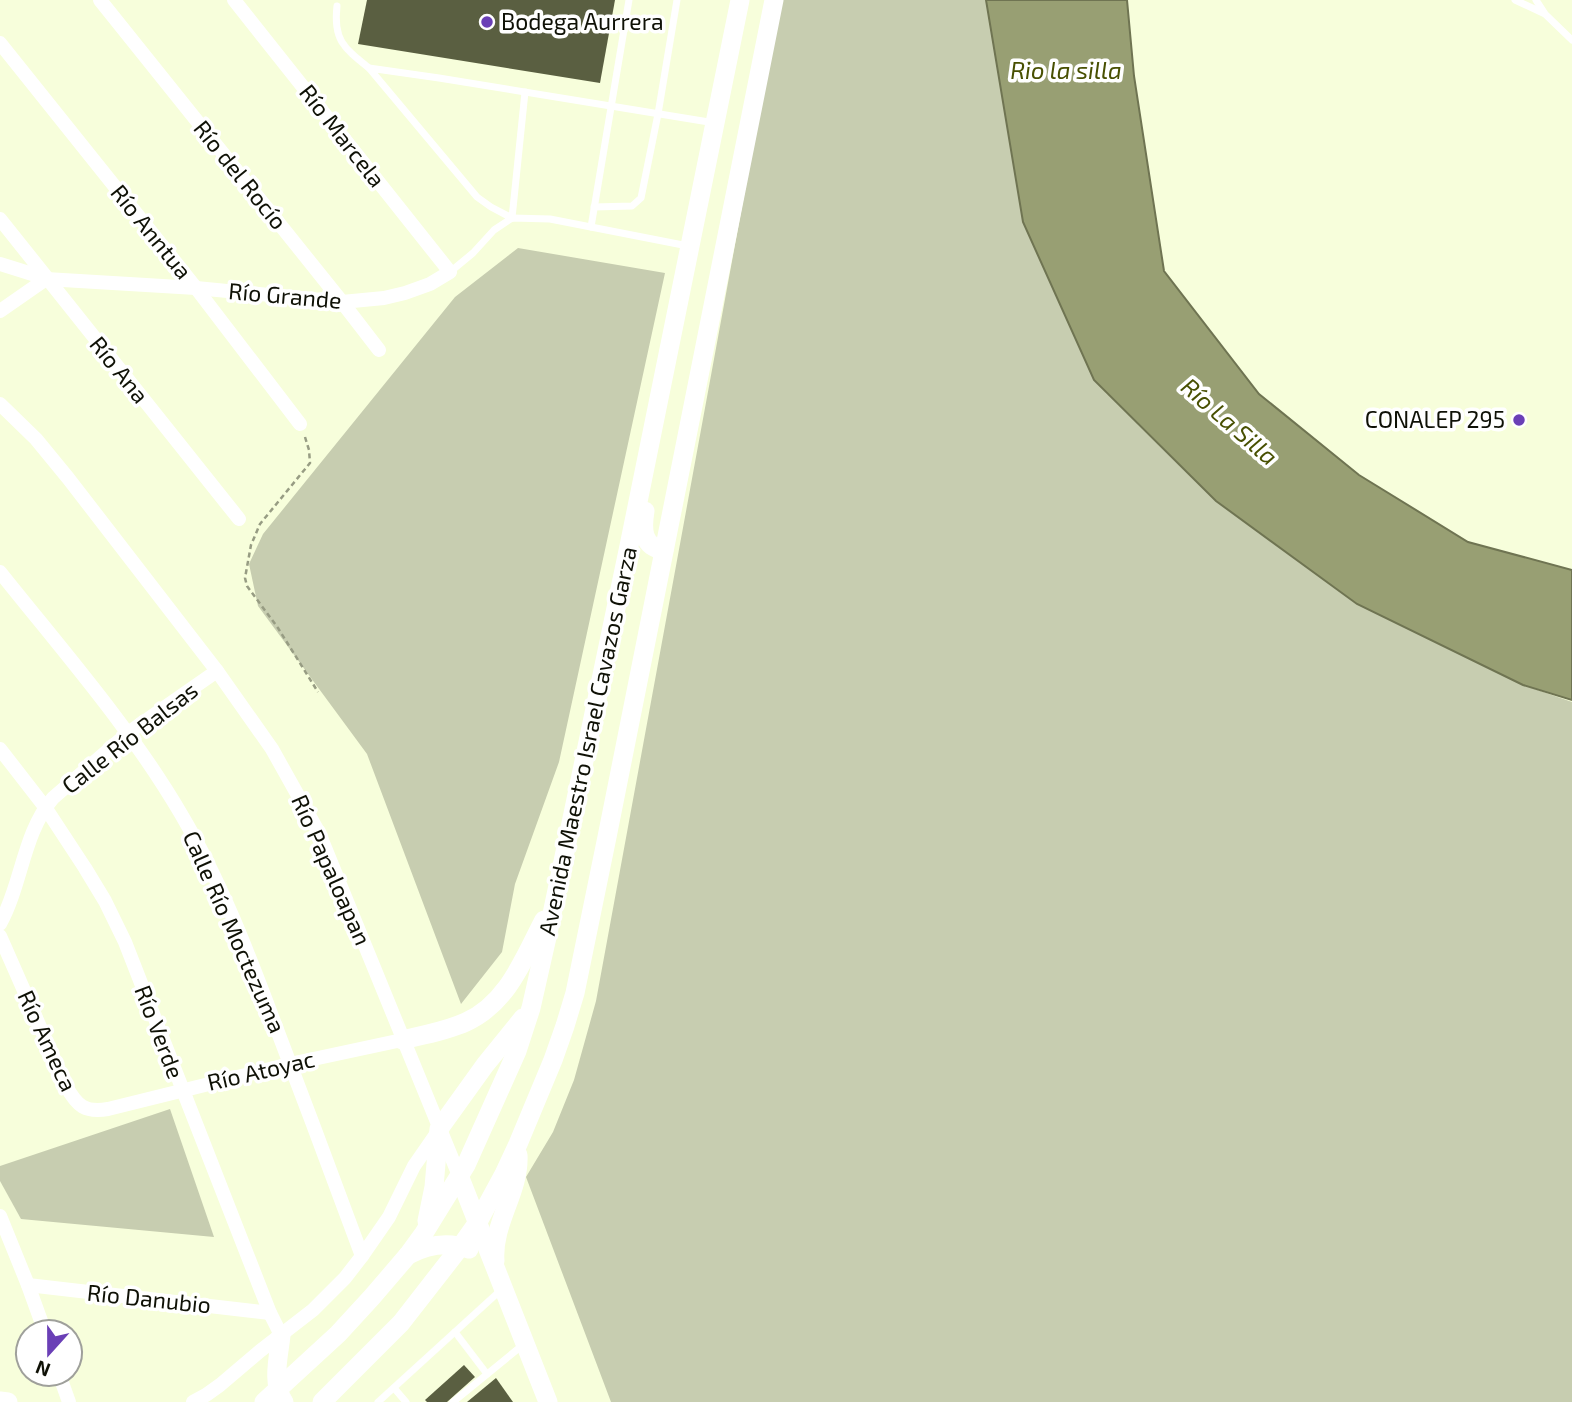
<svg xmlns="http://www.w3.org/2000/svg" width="1572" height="1402" viewBox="0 0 1572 1402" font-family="'Exo 2',sans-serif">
<rect width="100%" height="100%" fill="#f7fedb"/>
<g fill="#c7cdb0">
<polygon points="780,0 1039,0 1077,270 1523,685 1572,702 1572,1402 611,1402 526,1177 553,1132 574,1080 596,1001"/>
<polygon points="518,248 665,273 559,762 515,884 502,952 461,1004 367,754 258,606 249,564 263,534 455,297"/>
<polygon points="170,1109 214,1237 21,1219 0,1181 0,1166"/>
</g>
<polygon fill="#989f73" stroke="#6f7452" stroke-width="2" points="986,0 1127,0 1134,76 1164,271 1259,394 1359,475 1468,542 1572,570 1572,700 1523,685 1357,604 1216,501 1094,380 1023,222"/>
<g fill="#5a5f41">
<polygon points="367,0 615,0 600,83 358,44"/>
<polygon points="464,1365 475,1377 447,1402 427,1402 425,1400"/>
<polygon points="496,1378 513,1402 467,1402"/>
</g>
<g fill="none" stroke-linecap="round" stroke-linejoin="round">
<polyline stroke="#979c83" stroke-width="2.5" stroke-dasharray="5 3.5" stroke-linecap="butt" points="305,437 309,450 310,463 260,524 251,545 245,578 247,586 278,628 318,692"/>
<g stroke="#fff" stroke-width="7">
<polyline points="1515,0 1543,13"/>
<polyline points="1536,0 1545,14 1572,40"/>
<path d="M337 6C333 40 344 48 369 68"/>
<polyline points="594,207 632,206 641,198 658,114 677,0"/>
<polyline points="512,218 491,207 477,197 369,68 439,78 715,123"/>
<polyline points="512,218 525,92"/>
<polyline points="591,227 629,0"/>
<polyline points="450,272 473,253 494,230 512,218 550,219 688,246"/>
<polyline points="455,1332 487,1374"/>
<polyline points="394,1388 406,1402"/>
<polyline points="378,1402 502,1289"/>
<polyline points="453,1402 524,1344"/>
</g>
<g stroke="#fff" stroke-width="14">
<polyline points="100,0 342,302 379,350"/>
<polyline points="0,43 196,288 300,424"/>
<polyline points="0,219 239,519"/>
<polyline points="0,264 45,278"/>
<polyline points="0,311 46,279 196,288 342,302 384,298 405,293 430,284 450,272 234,0"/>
<polyline points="0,404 36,439 68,478 217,671 272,749 319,833 460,1178"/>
<path d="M0 572C63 651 130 727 181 814 221 881 249 955 276 1027 305 1103 334 1180 362 1256"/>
<polyline points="0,749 45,807 85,868 105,901 125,942 270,1313 281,1335"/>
<path d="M0 924C22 884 23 833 53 798L128 733 217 671"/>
<path d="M0 936 66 1086C77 1106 85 1113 108 1109L290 1064 402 1040"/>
<polyline points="0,1216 28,1285 45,1332"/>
<polyline points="28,1285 270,1313"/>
<polyline points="59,1374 69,1402"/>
<polyline points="193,1402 206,1395 220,1385 260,1351 313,1310 345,1278 362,1256 389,1217 414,1166 439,1130"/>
</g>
<g stroke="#fff" stroke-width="19">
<path d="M645 511C642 529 642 547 664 550"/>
<path d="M402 1040C423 1035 446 1031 466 1022 508 1003 524 958 544 920"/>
<polyline points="460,1178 548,1402"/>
<polyline points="427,1221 434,1187 439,1129 485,1065 523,1018"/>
<path d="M408 1255C427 1245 448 1241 469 1249"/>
<path d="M495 1261C492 1223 520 1192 518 1155"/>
<path d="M281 1335C279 1356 271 1383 284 1402"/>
<polyline points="0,1401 8,1402"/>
<polyline points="264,1402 338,1334 372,1297 408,1255 424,1233 466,1165 517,1051 531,1008 548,933 629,546 740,0"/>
<polyline points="322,1402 401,1323 461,1246 478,1222 504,1174 518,1144 553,1060 565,1026 575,993 607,837 774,0"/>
</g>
</g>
<g fill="#6a3fb6" stroke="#fff" stroke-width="2.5">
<circle cx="487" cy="22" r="7"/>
<circle cx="1519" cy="420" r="7"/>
</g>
<g text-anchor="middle" stroke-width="7" stroke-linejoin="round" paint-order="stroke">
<g font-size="23" fill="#0f1106" stroke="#fff" text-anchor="start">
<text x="501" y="30">Bodega Aurrera</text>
<text x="1505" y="428" text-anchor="end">CONALEP 295</text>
</g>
<g font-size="23" fill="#0f1106" stroke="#fff">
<text transform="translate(342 136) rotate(52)" y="8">Río Marcela</text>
<text transform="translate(240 175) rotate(51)" y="8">Río del Rocío</text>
<text transform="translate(151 232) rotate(51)" y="8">Río Anntua</text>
<text transform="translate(285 296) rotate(5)" y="8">Río Grande</text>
<text transform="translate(119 370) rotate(51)" y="8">Río Ana</text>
<text transform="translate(130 738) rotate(-38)" y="8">Calle Río Balsas</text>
<text transform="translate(588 741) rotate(-78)" y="8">Avenida Maestro Israel Cavazos Garza</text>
<text transform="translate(331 870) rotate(66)" y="8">Río Papaloapan</text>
<text transform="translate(234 932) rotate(66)" y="8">Calle Río Moctezuma</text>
<text transform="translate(159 1032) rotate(69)" y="8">Río Verde</text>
<text transform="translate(47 1041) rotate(65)" y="8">Río Ameca</text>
<text transform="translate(261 1071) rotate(-13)" y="8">Río Atoyac</text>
<text transform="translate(149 1299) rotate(6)" y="8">Río Danubio</text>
</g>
<g font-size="24" font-style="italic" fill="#485002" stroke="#fff">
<text x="1066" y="79">Rio la silla</text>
<text transform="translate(1229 422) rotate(41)" y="8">Río La Silla</text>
</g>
</g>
<g transform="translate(49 1353) rotate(201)"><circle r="33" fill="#ffffff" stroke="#9fa09b" stroke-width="2"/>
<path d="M0-5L12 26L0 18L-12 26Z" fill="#6a3fb6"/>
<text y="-10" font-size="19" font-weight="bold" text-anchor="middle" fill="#0f1106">N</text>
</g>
</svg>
